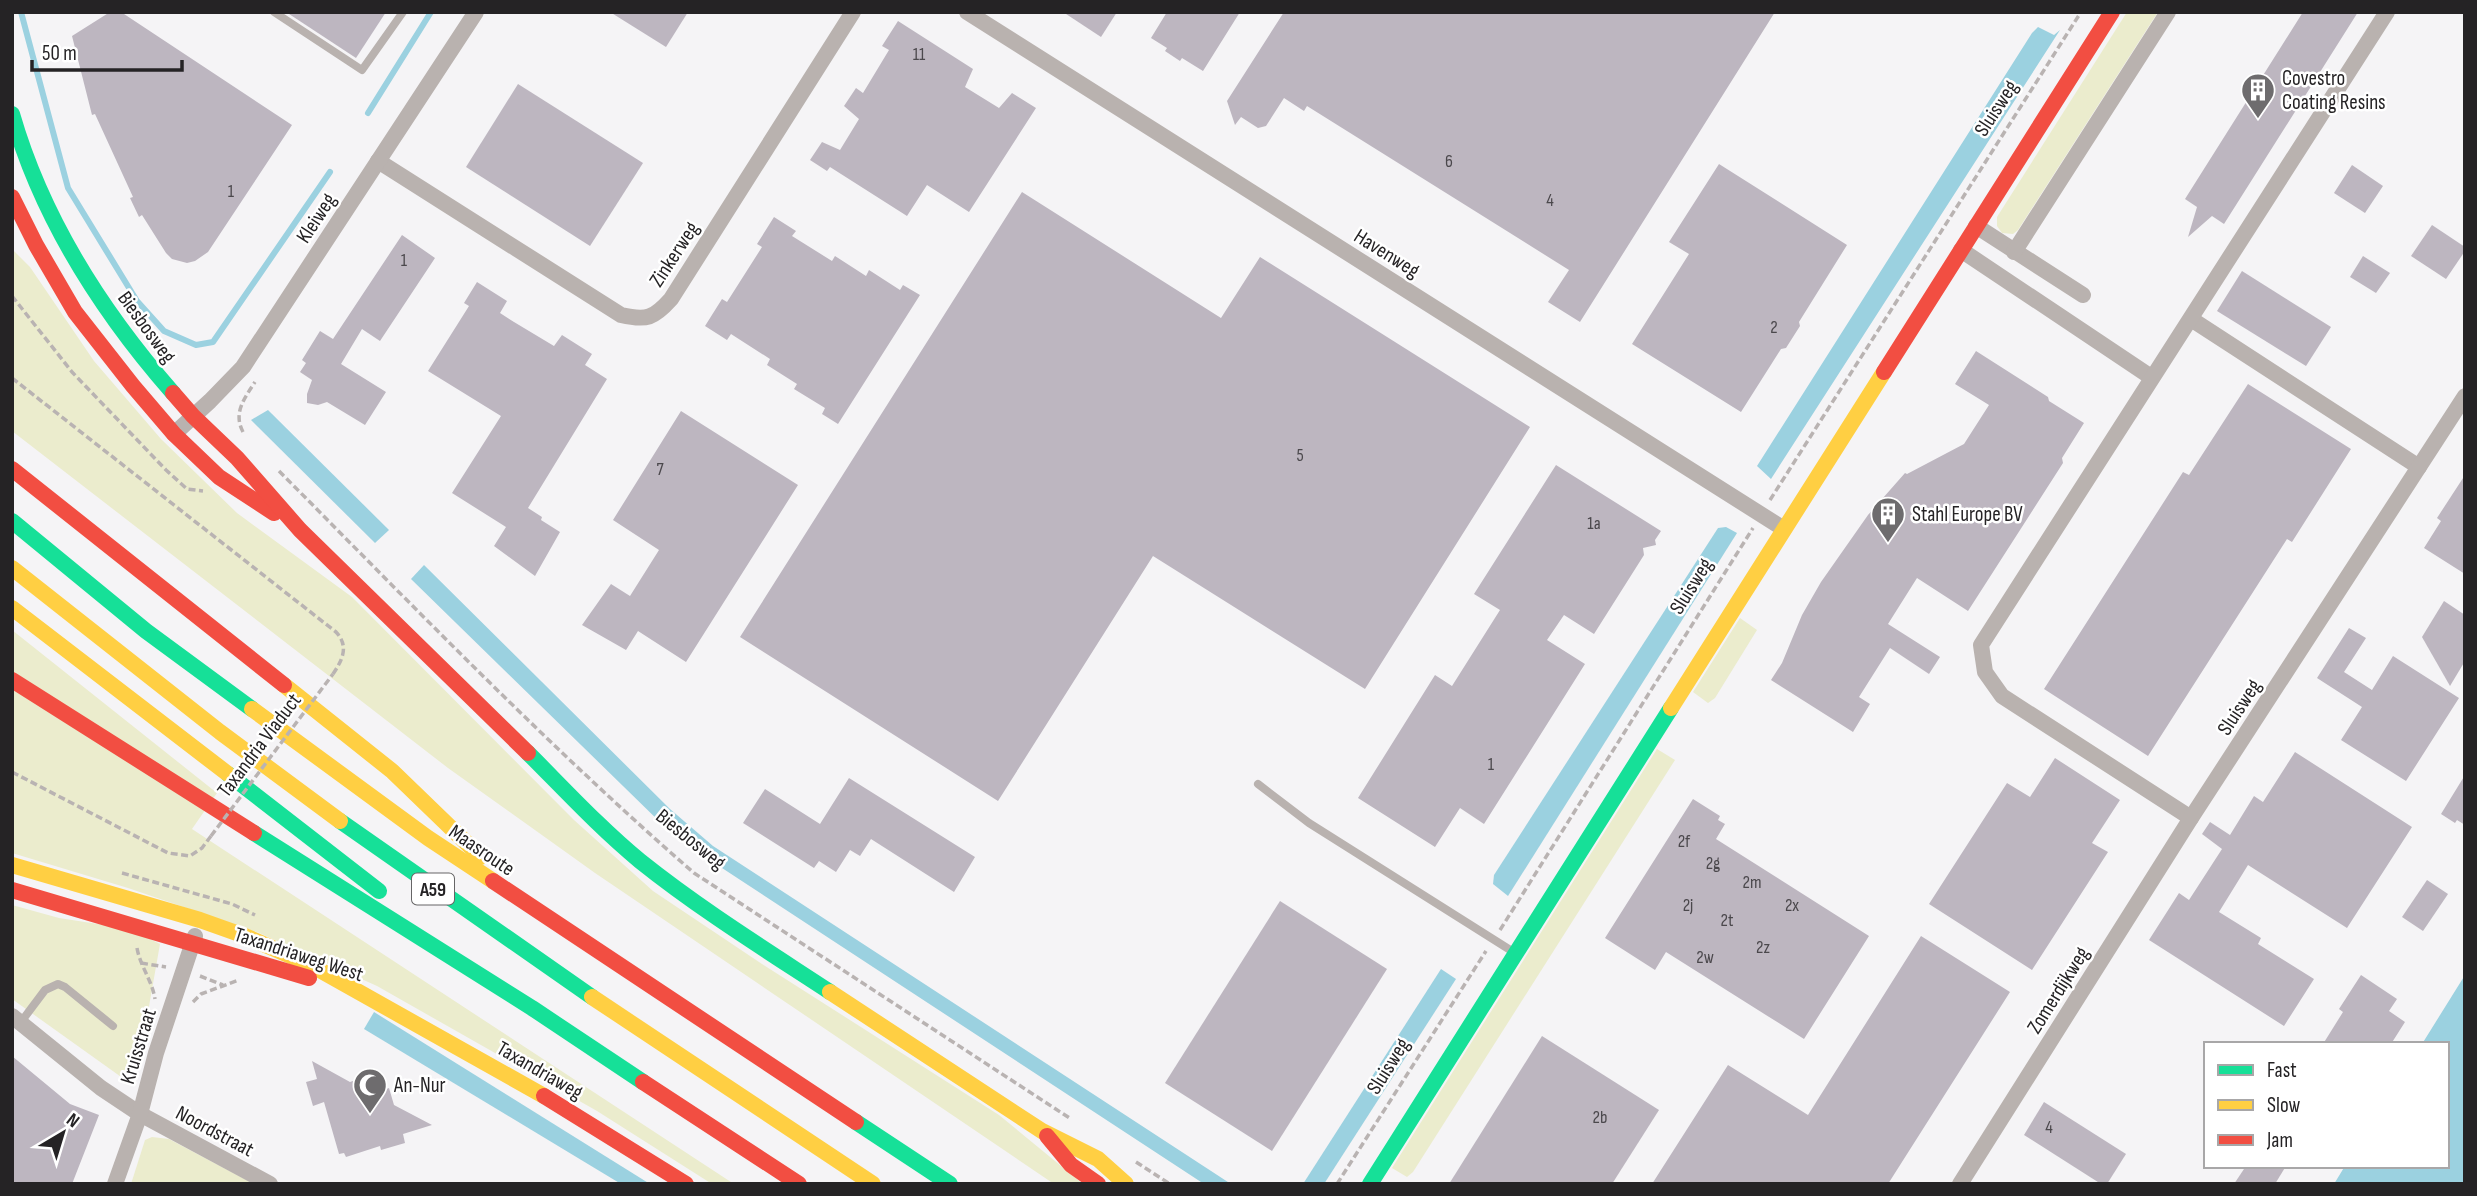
<svg xmlns="http://www.w3.org/2000/svg" width="2477" height="1196" viewBox="0 0 2477 1196" font-family="'Sofia Sans Condensed',sans-serif">
<rect width="100%" height="100%" fill="#f5f4f6"/>
<g fill="#ebeccd">
<polygon points="2127,12 2158,12 2018,230 2013,234 2002,233 1997,226 1997,217"/>
<polygon points="12,249 30,267 94,361 161,439 237,513 352,597 574,820 653,891 762,964 999,1115 1083,1184 1054,1184 595,873 448,768 12,431"/>
<polygon points="1740,618 1757,630 1715,698 1708,703 1693,692"/>
<polygon points="12,630 217,793 192,829 734,1184 712,1184 597,1111 377,986 257,932 128,888 12,853"/>
<polygon points="1657,749 1675,760 1413,1172 1407,1177 1392,1168"/>
<polygon points="12,905 59,918 130,929 160,944 148,1012 131,1084 12,999"/>
<polygon points="152,1137 169,1139 254,1184 131,1184 145,1140"/>
</g>
<g fill="#9bd1e0">
<polygon points="2038,27 2054,35 2060,30 1771,479 1757,466 2032,33"/>
<polygon points="268,410 389,530 375,543 251,420"/>
<polygon points="1726,527 1737,533 1508,896 1493,884 1494,875 1718,528"/>
<polygon points="424,565 670,809 713,846 1231,1184 1201,1182 693,849 666,828 411,579"/>
<polygon points="1441,969 1456,979 1324,1184 1303,1184"/>
<polygon points="2465,975 2465,1184 2334,1184 2345,1166 2447,1166 2447,1044 2422,1044"/>
<polygon points="374,1012 650,1184 621,1184 364,1029"/>
</g>
<g fill="none" stroke-linecap="round" stroke-linejoin="round">
<g stroke="#9bd1e0" stroke-width="6">
<polyline points="21,12 68,188 137,301 164,331 196,345 213,342 330,172"/>
<polyline points="368,113 431,12"/>
</g>
</g>
<g fill="#bdb6c0">
<polygon points="110,12 121,12 292,125 208,252 195,261 187,263 172,259 166,253 142,215 139,217 130,198 133,197 95,114 92,115 72,36"/>
<polygon points="286,12 386,12 356,58"/>
<polygon points="610,12 688,12 666,47"/>
<polygon points="1063,12 1117,12 1101,37"/>
<polygon points="1167,12 1240,12 1203,71 1182,58 1180,61 1165,51 1167,48 1151,38"/>
<polygon points="1284,12 1775,12 1580,322 1548,302 1569,270 1307,106 1304,111 1284,98 1266,126 1258,128 1241,117 1235,125 1227,101"/>
<polygon points="2303,12 2358,12 2224,224 2212,216 2188,237 2197,207 2185,199"/>
<polygon points="898,21 973,69 965,87 999,108 1012,93 1036,108 969,212 927,185 907,216 830,167 827,171 810,160 822,142 840,150 859,119 844,106 856,88 863,93 889,50 882,46"/>
<polygon points="518,84 643,163 590,246 466,167"/>
<polygon points="1719,164 1847,245 1799,322 1800,326 1786,348 1781,349 1741,412 1632,344 1689,254 1669,242"/>
<polygon points="2352,165 2383,186 2365,213 2334,193"/>
<polygon points="1022,192 1221,318 1260,257 1530,427 1365,689 1153,556 998,801 740,637"/>
<polygon points="774,217 796,231 792,236 832,261 835,256 866,276 869,270 900,290 903,285 920,295 838,424 822,414 825,408 794,389 797,384 767,365 770,359 731,334 727,340 705,326 722,299 727,302 762,247 757,244"/>
<polygon points="2432,225 2465,247 2465,251 2446,279 2411,256"/>
<polygon points="402,235 435,258 380,341 362,329 341,364 386,392 365,425 327,402 318,405 307,403 307,394 312,380 300,372 306,363 302,360 320,331 333,339"/>
<polygon points="2363,256 2390,273 2376,293 2350,277"/>
<polygon points="2242,271 2331,327 2306,366 2217,311"/>
<polygon points="477,282 507,301 500,313 514,322 554,346 562,335 592,354 585,365 607,379 528,508 542,517 541,520 560,532 535,576 494,546 506,527 452,493 501,416 428,371 469,306 464,303"/>
<polygon points="1976,351 2048,397 2049,401 2084,423 2062,458 2063,463 1968,611 1917,578 1888,624 1940,657 1929,674 1890,648 1859,697 1870,704 1853,732 1771,680 1782,663 1802,615 1821,582 1868,515 1905,473 1907,474 1964,444 1989,405 1955,384"/>
<polygon points="2248,384 2351,449 2292,542 2287,539 2148,756 2044,689 2183,472 2189,475"/>
<polygon points="681,411 798,485 686,662 638,631 626,650 582,625 611,584 630,596 659,550 613,520"/>
<polygon points="1556,465 1661,531 1655,540 1656,545 1643,548 1644,555 1594,634 1564,615 1547,640 1585,664 1484,824 1460,808 1435,847 1358,798 1435,675 1452,686 1500,610 1474,594"/>
<polygon points="2465,475 2465,574 2424,548 2441,521 2437,518"/>
<polygon points="2444,601 2465,615 2465,661 2450,686 2422,637"/>
<polygon points="2349,628 2366,638 2344,672 2372,690 2393,656 2459,698 2406,781 2341,740 2362,707 2317,678"/>
<polygon points="2295,752 2412,827 2347,928 2248,865 2219,912 2261,938 2258,944 2314,979 2284,1026 2149,940 2179,893 2189,900 2222,849 2202,834 2210,822 2230,835 2254,796 2263,802"/>
<polygon points="2055,758 2120,800 2092,843 2108,852 2032,970 1929,904 2007,783 2030,797"/>
<polygon points="2465,775 2465,825 2457,820 2455,823 2441,814"/>
<polygon points="849,778 975,857 954,892 871,839 860,856 850,850 836,872 819,861 814,868 743,823 765,789 820,824"/>
<polygon points="1693,799 1720,816 1718,820 1725,824 1716,839 1869,936 1804,1039 1666,952 1655,970 1605,938"/>
<polygon points="2427,880 2448,894 2423,931 2402,917"/>
<polygon points="1280,901 1387,969 1272,1151 1165,1083"/>
<polygon points="1921,936 2010,992 1888,1184 1652,1184 1728,1065 1808,1115"/>
<polygon points="2361,975 2397,999 2389,1011 2405,1022 2391,1044 2323,1044 2343,1012 2339,1009"/>
<polygon points="1542,1036 1659,1110 1612,1184 1449,1184"/>
<polygon points="12,1056 70,1104 99,1115 72,1184 12,1184"/>
<polygon points="312,1061 350,1082 367,1076 369,1085 378,1082 381,1091 389,1088 394,1105 432,1125 403,1134 405,1143 381,1150 380,1146 346,1157 344,1153 339,1154 324,1102 313,1106 306,1082 317,1079"/>
<polygon points="2044,1102 2126,1154 2107,1184 2101,1184 2024,1135"/>
<polygon points="2246,1166 2286,1166 2275,1184 2234,1184"/>
</g>
<g fill="none" stroke-linecap="round" stroke-linejoin="round">
<g stroke="#b9b3b2" stroke-width="3.5" stroke-dasharray="7 3.5" stroke-linecap="butt">
<polyline points="12,296 72,372 166,470 187,489 203,491"/>
<path d="M12 378 336 632C349 646 343 659 333 674"/>
<path d="M243 432C233 413 244 399 255 382"/>
<path d="M279 471C415 608 549 747 694 873L1071 1119"/>
<polyline points="1770,500 2081,12"/>
<polyline points="12,772 168,853 190,856 202,848 211,836"/>
<polyline points="122,873 232,904 255,915"/>
<polyline points="1500,930 1753,528"/>
<path d="M137 948C140 966 152 980 155 999"/>
<polyline points="141,963 166,967"/>
<polyline points="200,976 223,985"/>
<polyline points="193,1002 201,994 239,980"/>
<polyline points="1136,1162 1170,1184"/>
<polyline points="1337,1184 1486,951"/>
</g>
<g stroke="#b9b2af" stroke-width="8">
<polyline points="274,12 362,70 403,12"/>
<polyline points="1258,784 1309,823 1515,953"/>
<polyline points="21,1022 45,990 58,984 65,987 113,1026"/>
</g>
<g stroke="#b9b2af" stroke-width="16">
<polyline points="967,12 1784,529"/>
<path d="M378 161 621 315C647 321 654 318 671 299L853 12"/>
<polyline points="1976,226 2083,295"/>
<polyline points="1961,250 2151,377"/>
<polyline points="2014,252 2168,12"/>
<polyline points="2191,319 2419,467"/>
<polyline points="174,434 210,401 243,367 476,12"/>
<polyline points="2191,818 2002,696 1985,672 1981,645 2387,12"/>
<polyline points="12,1016 101,1088 140,1114 270,1184"/>
<polyline points="115,1184 140,1114 156,1053 195,936"/>
<polyline points="1960,1184 2191,818 2465,396"/>
</g>
<g stroke="#16e098" stroke-width="16">
<path d="M12 114C42 218 102 312 173 393"/>
<polyline points="12,521 146,631 252,709"/>
<path d="M528 753C565 790 600 828 640 861 700 909 766 950 830 992"/>
<polyline points="228,774 379,891"/>
<polyline points="340,821 592,997"/>
<polyline points="254,833 532,1008 643,1082"/>
<polyline points="856,1122 950,1184"/>
<polyline points="1370,1184 1671,708"/>
</g>
<g stroke="#ffcf43" stroke-width="16">
<polyline points="12,568 220,732 340,821"/>
<polyline points="12,608 228,774"/>
<polyline points="284,685 392,771 481,857"/>
<polyline points="1671,708 1884,372"/>
<polyline points="252,709 428,838 493,881"/>
<polyline points="12,865 200,920 245,936 309,964 544,1096"/>
<polyline points="830,992 1042,1131 1098,1159 1126,1184"/>
<polyline points="592,997 873,1184"/>
</g>
<g stroke="#f24e42" stroke-width="16">
<polyline points="12,197 36,245 75,312 133,386 174,434 219,477 274,513"/>
<polyline points="1884,372 2112,12"/>
<polyline points="173,393 193,416 237,458 300,530 528,753"/>
<polyline points="12,469 284,685"/>
<polyline points="12,680 254,833"/>
<polyline points="493,881 856,1122"/>
<polyline points="12,890 309,978"/>
<polyline points="643,1082 799,1184"/>
<polyline points="544,1096 686,1184"/>
<polyline points="1047,1136 1071,1165 1098,1184"/>
</g>
<polyline stroke="#b9b3b2" stroke-width="3.5" stroke-dasharray="7 3.5" stroke-linecap="butt" points="211,836 333,674"/>
</g>
<defs>
<g id="building-pin" transform="scale(1.75)"><path d="M0 17L-7.5 6A9.5 9.5 0 1 1 7.5 6Z" fill="#6e6c6e" stroke="#fff"/><path d="M-4-6H4V6H1V3H-1V6H-4ZM-2.5-4.3h1.7v1.8h-1.7ZM.8-4.3h1.7v1.8H.8ZM-2.5-1h1.7V.8h-1.7ZM.8-1h1.7V.8H.8Z" fill="#fff"/></g>
<g id="mosque-pin" transform="scale(1.75)"><path d="M0 17L-7.5 6A9.5 9.5 0 1 1 7.5 6Z" fill="#6e6c6e" stroke="#fff"/><path d="M3.5-4.9A6 6 0 1 0 3.5 4.9A5 5 0 1 1 3.5-4.9Z" fill="#fff"/></g>
</defs>
<g fill-rule="evenodd">
<use href="#building-pin" x="2258" y="90"/>
<use href="#building-pin" x="1888" y="514"/>
<use href="#mosque-pin" x="370" y="1085"/>
</g>
<g text-anchor="middle" stroke-width="5" stroke-linejoin="round" paint-order="stroke">
<g font-size="18" fill="#4b484c">
<text x="919" y="60">11</text>
<text x="1449" y="167">6</text>
<text x="231" y="197">1</text>
<text x="1550" y="206">4</text>
<text x="404" y="266">1</text>
<text x="1774" y="333">2</text>
<text x="1300" y="461">5</text>
<text x="660" y="475">7</text>
<text x="1594" y="529">1a</text>
<text x="1491" y="770">1</text>
<text x="1684" y="847">2f</text>
<text x="1713" y="869">2g</text>
<text x="1752" y="888">2m</text>
<text x="1688" y="911">2j</text>
<text x="1792" y="911">2x</text>
<text x="1727" y="926">2t</text>
<text x="1763" y="953">2z</text>
<text x="1705" y="963">2w</text>
<text x="1600" y="1123">2b</text>
<text x="2049" y="1133">4</text>
</g>
<rect fill="#fff" stroke="#666566" stroke-width="2" x="412" y="873.5" width="42" height="31" rx="5"/>
<g font-size="19" font-weight="bold" fill="#252325">
<text x="433" y="896">A59</text>
</g>
<g font-size="21" fill="#252325" stroke="#fff" text-anchor="start">
<text x="2282" y="85">Covestro<tspan x="2282" dy="24">Coating Resins</tspan></text>
<text x="1912" y="521">Stahl Europe BV</text>
<text x="394" y="1092">An-Nur</text>
</g>
<g font-size="21" fill="#252325" stroke="#fff">
<text transform="translate(1996 108) rotate(-57)" y="7">Sluisweg</text>
<text transform="translate(316 218) rotate(-57)" y="7">Kleiweg</text>
<text transform="translate(1387 253) rotate(32)" y="7">Havenweg</text>
<text transform="translate(674 254) rotate(-57)" y="7">Zinkerweg</text>
<text transform="translate(147 327) rotate(54)" y="7">Biesbosweg</text>
<text transform="translate(1691 586) rotate(-58)" y="7">Sluisweg</text>
<text transform="translate(2239 707) rotate(-57)" y="7">Sluisweg</text>
<text transform="translate(259 745) rotate(-53)" y="7">Taxandria Viaduct</text>
<text transform="translate(691 839) rotate(39)" y="7">Biesbosweg</text>
<text transform="translate(482 850) rotate(34)" y="7">Maasroute</text>
<text transform="translate(299 954) rotate(18)" y="7">Taxandriaweg West</text>
<text transform="translate(2058 990) rotate(-58)" y="7">Zomerdijkweg</text>
<text transform="translate(138 1046) rotate(-73)" y="7">Kruisstraat</text>
<text transform="translate(1388 1066) rotate(-58)" y="7">Sluisweg</text>
<text transform="translate(540 1070) rotate(30)" y="7">Taxandriaweg</text>
<text transform="translate(215 1131) rotate(28)" y="7">Noordstraat</text>
</g>
</g>
<rect width="2477" height="1196" fill="none" stroke="#252325" stroke-width="28"/>
<rect x="2204" y="1042" width="245" height="126" fill="#ffffff" stroke="#a8a7a8" stroke-width="2"/>
<rect x="2218" y="1065" width="35" height="10" fill="#16e098" stroke="#a8a7a8" stroke-width="2"/>
<text x="2267" y="1077" font-size="21" fill="#252325">Fast</text>
<rect x="2218" y="1100" width="35" height="10" fill="#ffcf43" stroke="#a8a7a8" stroke-width="2"/>
<text x="2267" y="1112" font-size="21" fill="#252325">Slow</text>
<rect x="2218" y="1135" width="35" height="10" fill="#f24e42" stroke="#a8a7a8" stroke-width="2"/>
<text x="2267" y="1147" font-size="21" fill="#252325">Jam</text>
<g transform="translate(63 1133) rotate(38)" stroke="#ffffff" stroke-width="5" paint-order="stroke">
<path d="M0-5L12 26L0 18L-12 26Z" fill="#252325"/>
<text y="-10" font-size="19" font-weight="bold" text-anchor="middle" fill="#252325">N</text>
</g>
<path d="M32 60v10h150v-10" fill="none" stroke="#252325" stroke-width="3.5"/>
<text x="42" y="60" font-size="21" fill="#252325" stroke="#ffffff" stroke-width="5" paint-order="stroke">50 m</text>
</svg>
